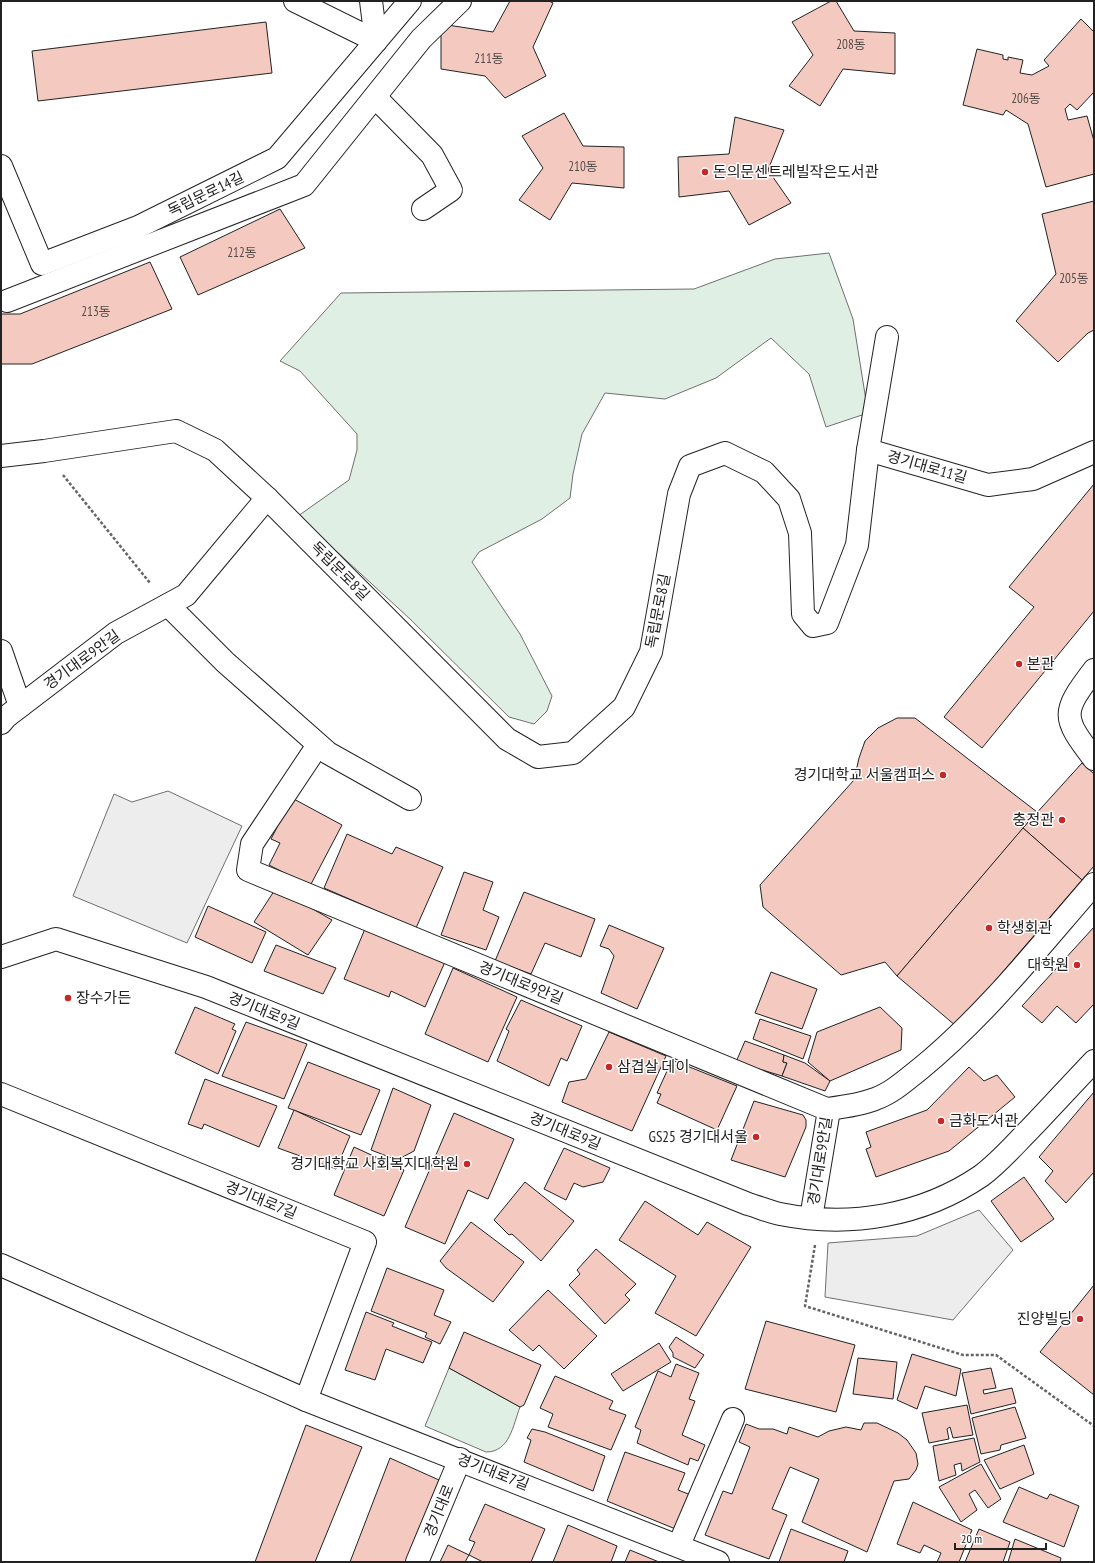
<svg xmlns="http://www.w3.org/2000/svg" width="1095" height="1563" viewBox="0 0 1095 1563" font-family="'PT Sans Narrow','Noto Sans KR',sans-serif">
<rect width="100%" height="100%" fill="#fff"/>
<g fill="#e0efe3" stroke="#6f6f6f">
<polygon points="829,253 853,319 868,413 826,427 809,374 771,338 716,378 665,399 605,393 582,434 573,474 570,498 542,519 479,552 472,562 520,634 552,696 547,711 534,724 509,717 410,619 298,516 349,480 357,450 357,434 300,371 280,361 341,293 694,289 775,259"/>
<path d="M449 1368 520 1407C513 1425 510 1452 486 1452L425 1426Z"/>
</g>
<g fill="#ededed" stroke="#6f6f6f">
<polygon points="168,791 242,826 187,943 73,896 114,794 132,802"/>
<polygon points="979,1210 1013,1250 953,1320 825,1297 828,1243 917,1236"/>
</g>
<g fill="#f3c9c0" stroke="#222">
<polygon points="510,1 549,1 553,3 533,47 546,76 505,98 485,76 441,69 441,24 493,32"/>
<polygon points="831,1 836,1 854,31 895,33 895,74 843,69 820,106 789,86 813,55 792,22"/>
<polygon points="1081,19 1094,32 1094,92 1077,110 1070,104 1065,109 1068,120 1087,116 1094,141 1094,174 1046,187 1028,124 1006,110 1003,115 963,105 977,49 1003,55 1003,59 1008,60 1008,57 1023,60 1020,73 1032,75 1049,66 1044,60"/>
<polygon points="266,22 272,73 38,101 32,51"/>
<polygon points="564,113 583,146 624,147 624,188 572,183 550,220 519,200 543,168 522,136"/>
<polygon points="735,117 784,130 768,170 791,203 749,225 729,191 679,197 678,157 729,154"/>
<polygon points="1094,201 1094,330 1088,333 1058,362 1016,321 1056,274 1042,214"/>
<polygon points="280,209 305,248 198,295 180,257"/>
<polygon points="150,262 172,309 32,364 1,364 1,314 20,314"/>
<polygon points="1094,484 1094,611 982,748 944,717 1034,607 1009,587"/>
<polygon points="897,718 915,718 1037,812 897,976 885,962 841,975 763,907 760,885 854,780 859,758 865,741 878,728"/>
<polygon points="1082,763 1094,774 1094,866 1082,880 1023,828"/>
<polygon points="292,798 342,825 310,886 269,865 280,843 271,839"/>
<polygon points="1023,828 1082,880 956,1026 897,976"/>
<polygon points="347,834 392,854 396,847 443,867 416,928 324,888"/>
<polygon points="464,872 493,882 483,910 499,917 486,950 441,935"/>
<polygon points="276,888 332,920 308,955 254,922"/>
<polygon points="524,892 595,919 581,957 545,943 531,974 495,961"/>
<polygon points="208,906 266,932 252,963 195,937"/>
<polygon points="367,924 445,962 425,1007 391,991 389,997 344,979"/>
<polygon points="609,925 664,948 637,1009 601,993 614,956 609,949 600,946"/>
<polygon points="1094,927 1094,1004 1076,1023 1057,1006 1042,1023 1022,1006"/>
<polygon points="276,945 336,968 323,994 264,971"/>
<polygon points="453,968 517,997 488,1062 425,1034"/>
<polygon points="771,972 817,989 802,1029 755,1013"/>
<polygon points="521,1000 582,1026 567,1061 561,1058 549,1086 497,1061 509,1031 506,1029"/>
<polygon points="195,1007 235,1024 232,1029 236,1031 218,1074 175,1053"/>
<polygon points="880,1007 902,1028 901,1050 830,1081 808,1062 817,1032"/>
<polygon points="760,1019 811,1036 803,1059 753,1039"/>
<polygon points="246,1022 307,1044 284,1099 222,1076"/>
<polygon points="609,1032 666,1056 632,1131 562,1102 569,1082 586,1079"/>
<polygon points="745,1041 784,1055 783,1062 787,1063 782,1076 736,1062"/>
<polygon points="784,1055 805,1063 830,1081 825,1091 782,1076 787,1063 783,1062"/>
<polygon points="672,1060 737,1086 717,1130 657,1103 661,1094 657,1093"/>
<polygon points="308,1062 380,1090 361,1135 288,1108"/>
<polygon points="969,1067 984,1081 997,1075 1015,1097 949,1151 876,1177 866,1149 871,1147 866,1132 927,1110"/>
<polygon points="205,1079 277,1106 259,1147 204,1124 202,1129 188,1124"/>
<polygon points="393,1088 431,1105 414,1151 397,1160 371,1150"/>
<polygon points="1094,1092 1094,1172 1066,1203 1045,1181 1053,1171 1039,1157"/>
<polygon points="754,1101 803,1115 806,1120 806,1127 785,1177 731,1160"/>
<polygon points="294,1110 350,1136 336,1169 278,1148"/>
<polygon points="454,1113 514,1139 488,1199 468,1190 445,1244 405,1227"/>
<polygon points="354,1147 404,1170 384,1216 334,1195"/>
<polygon points="564,1148 610,1168 603,1182 583,1187 574,1183 566,1200 544,1189"/>
<polygon points="1024,1177 1054,1219 1021,1242 991,1201"/>
<polygon points="525,1182 574,1221 541,1261 512,1234 509,1235 494,1220"/>
<polygon points="645,1201 698,1235 707,1222 751,1247 696,1336 655,1313 676,1276 619,1240"/>
<polygon points="471,1222 524,1262 493,1302 446,1268 440,1261"/>
<polygon points="596,1249 636,1284 625,1295 630,1300 605,1324 569,1285 580,1274 577,1270"/>
<polygon points="387,1268 444,1290 434,1315 451,1322 440,1344 425,1337 427,1333 371,1311"/>
<polygon points="1094,1285 1094,1395 1040,1352"/>
<polygon points="548,1290 597,1336 564,1369 539,1345 533,1351 509,1330"/>
<polygon points="366,1312 394,1323 392,1326 432,1342 423,1363 386,1349 375,1380 345,1370"/>
<polygon points="766,1321 855,1345 836,1412 745,1389"/>
<polygon points="464,1332 541,1365 524,1405 520,1407 449,1368"/>
<polygon points="676,1337 704,1355 695,1368 673,1357 673,1353 669,1347"/>
<polygon points="659,1343 671,1362 623,1391 611,1374"/>
<polygon points="912,1354 961,1369 956,1396 925,1386 917,1409 897,1400"/>
<polygon points="858,1358 897,1362 893,1399 853,1394"/>
<polygon points="676,1364 699,1373 689,1399 695,1401 682,1435 705,1445 698,1461 690,1458 688,1465 637,1443 641,1430 635,1427 658,1371 671,1377"/>
<polygon points="991,1368 996,1388 983,1390 984,1394 1012,1388 1016,1403 971,1414 962,1373"/>
<polygon points="555,1376 613,1401 609,1409 626,1415 611,1450 548,1427 553,1414 540,1408"/>
<polygon points="967,1405 973,1435 953,1438 950,1427 947,1429 949,1439 929,1443 922,1413"/>
<polygon points="1015,1407 1026,1438 1001,1445 1000,1450 981,1454 972,1418"/>
<polygon points="864,1423 877,1423 898,1433 907,1440 916,1453 918,1464 916,1470 909,1479 894,1481 867,1552 802,1522 819,1479 790,1467 772,1509 787,1515 769,1559 705,1535 723,1491 732,1494 750,1447 739,1442 746,1424 759,1429 773,1429 787,1434 789,1427 818,1437 829,1431 846,1427 861,1430"/>
<polygon points="306,1425 362,1447 315,1562 255,1562"/>
<polygon points="532,1429 545,1432 605,1456 593,1491 524,1462 531,1440 527,1438"/>
<polygon points="974,1438 980,1462 962,1471 961,1463 954,1465 956,1475 939,1481 933,1446"/>
<polygon points="1024,1445 1034,1474 1000,1489 984,1460"/>
<polygon points="625,1452 685,1473 678,1490 691,1495 678,1530 607,1501"/>
<polygon points="390,1458 439,1480 406,1562 350,1562"/>
<polygon points="981,1464 1001,1499 988,1508 975,1490 969,1494 977,1510 961,1522 939,1487"/>
<polygon points="1019,1487 1047,1499 1050,1494 1079,1506 1064,1547 1003,1522"/>
<polygon points="913,1502 972,1530 959,1562 937,1562 941,1553 924,1545 920,1553 897,1544"/>
<polygon points="485,1504 545,1529 531,1562 483,1562 469,1555 475,1542 469,1540"/>
<polygon points="568,1525 617,1546 611,1562 553,1562"/>
<polygon points="791,1529 848,1551 844,1562 779,1562"/>
<polygon points="979,1529 1010,1542 1003,1562 965,1562"/>
<polygon points="1015,1539 1061,1558 1060,1562 1008,1562"/>
<polygon points="448,1545 469,1555 465,1562 440,1562"/>
<polygon points="630,1550 659,1562 625,1562"/>
</g>
<g fill="none" stroke-linecap="round" stroke-linejoin="round">
<g stroke="#222" stroke-width="24">
<g id="minor">
<polyline points="295,1 376,41"/>
<polyline points="371,1 376,41"/>
<polyline points="375,97 432,155 451,190 423,209"/>
<polyline points="1,166 42,264 138,227 277,158 410,1"/>
<polyline points="7,301 304,185 421,39 460,1"/>
<polyline points="887,337 868,450 988,485 1033,479 1094,452"/>
<polyline points="1,456 44,451 176,431 215,450 267,498 507,739 538,757 573,753 624,707 651,652 679,494 690,466 725,453 764,472 789,499 800,533 803,614 813,626 827,623 857,545 868,450"/>
<polyline points="168,605 225,662 328,753 410,799"/>
<polyline points="1,651 20,706"/>
<path d="M1094 670C1061 713 1062 717 1094 759"/>
<polyline points="1,723 6,717 116,633 186,595 267,498"/>
<polyline points="318,745 252,844 248,870 829,1110 811,1218"/>
<path d="M1 957 56 939 206 987 748 1204C759 1207 769 1212 780 1214 850 1228 922 1216 981 1176 1000 1162 1015 1144 1031 1128 1052 1106 1073 1083 1094 1061"/>
<polyline points="1,1094 365,1242 306,1400"/>
<path d="M827 1109C843 1107 860 1105 875 1099 892 1093 906 1080 920 1069 986 1015 1039 947 1094 884"/>
<polyline points="1,1265 306,1400 718,1562"/>
<polyline points="679,1545 733,1419"/>
<polyline points="417,1562 460,1459"/>
</g>
</g>
<g stroke="#646464" stroke-width="2.5" stroke-dasharray="3 2" stroke-linecap="butt">
<polyline points="63,475 150,583"/>
<polyline points="815,1245 805,1306 963,1355 996,1355 1094,1426"/>
</g>
<use href="#minor" stroke="#fff" stroke-width="22"/>
</g>
<g fill="#c62828" stroke="#fff" stroke-width="1.5">
<circle cx="705" cy="172" r="4"/>
<circle cx="1019" cy="664" r="4"/>
<circle cx="943" cy="775" r="4"/>
<circle cx="1062" cy="820" r="4"/>
<circle cx="989" cy="928" r="4"/>
<circle cx="1077" cy="965" r="4"/>
<circle cx="68" cy="998" r="4"/>
<circle cx="609" cy="1067" r="4"/>
<circle cx="941" cy="1121" r="4"/>
<circle cx="756" cy="1137" r="4"/>
<circle cx="467" cy="1164" r="4"/>
<circle cx="1080" cy="1319" r="4"/>
</g>
<g text-anchor="middle" stroke-width="3" stroke-linejoin="round" paint-order="stroke">
<g font-size="13" fill="#564c4a">
<text x="851" y="49">208동</text>
<text x="489" y="63">211동</text>
<text x="1026" y="103">206동</text>
<text x="583" y="171">210동</text>
<text x="242" y="257">212동</text>
<text x="1074" y="283">205동</text>
<text x="96" y="316">213동</text>
</g>
<g font-size="15" fill="#222" stroke="#fff" text-anchor="start">
<text x="713" y="177">돈의문센트레빌작은도서관</text>
<text x="1027" y="669">본관</text>
<text x="935" y="780" text-anchor="end">경기대학교 서울캠퍼스</text>
<text x="1054" y="825" text-anchor="end">충정관</text>
<text x="997" y="933">학생회관</text>
<text x="1069" y="970" text-anchor="end">대학원</text>
<text x="76" y="1003">장수가든</text>
<text x="617" y="1072">삼겹살 데이</text>
<text x="949" y="1126">금화도서관</text>
<text x="748" y="1142" text-anchor="end">GS25 경기대서울</text>
<text x="459" y="1169" text-anchor="end">경기대학교 사회복지대학원</text>
<text x="1072" y="1324" text-anchor="end">진양빌딩</text>
</g>
<g font-size="15" fill="#222" stroke="#fff">
<text transform="translate(206 194) rotate(-26)" y="5">독립문로14길</text>
<text transform="translate(927 467) rotate(16)" y="5">경기대로11길</text>
<text transform="translate(340 571) rotate(45)" y="5">독립문로8길</text>
<text transform="translate(658 611) rotate(-79)" y="5">독립문로8길</text>
<text transform="translate(82 660) rotate(-36)" y="5">경기대로9안길</text>
<text transform="translate(521 983) rotate(22)" y="5">경기대로9안길</text>
<text transform="translate(264 1011) rotate(22)" y="5">경기대로9길</text>
<text transform="translate(565 1131) rotate(22)" y="5">경기대로9길</text>
<text transform="translate(820 1161) rotate(-81)" y="5">경기대로9안길</text>
<text transform="translate(261 1200) rotate(22)" y="5">경기대로7길</text>
<text transform="translate(493 1472) rotate(21)" y="5">경기대로7길</text>
<text transform="translate(439 1511) rotate(-68)" y="5">경기대로</text>
</g>
</g>
<rect width="1095" height="1563" fill="none" stroke="#222222" stroke-width="4"/>
<path d="M955 1543v6h91v-6" fill="none" stroke="#222222" stroke-width="2"/>
<text x="961" y="1543" font-size="12" fill="#222222" stroke="#ffffff" stroke-width="3" paint-order="stroke">20 m</text>
</svg>
